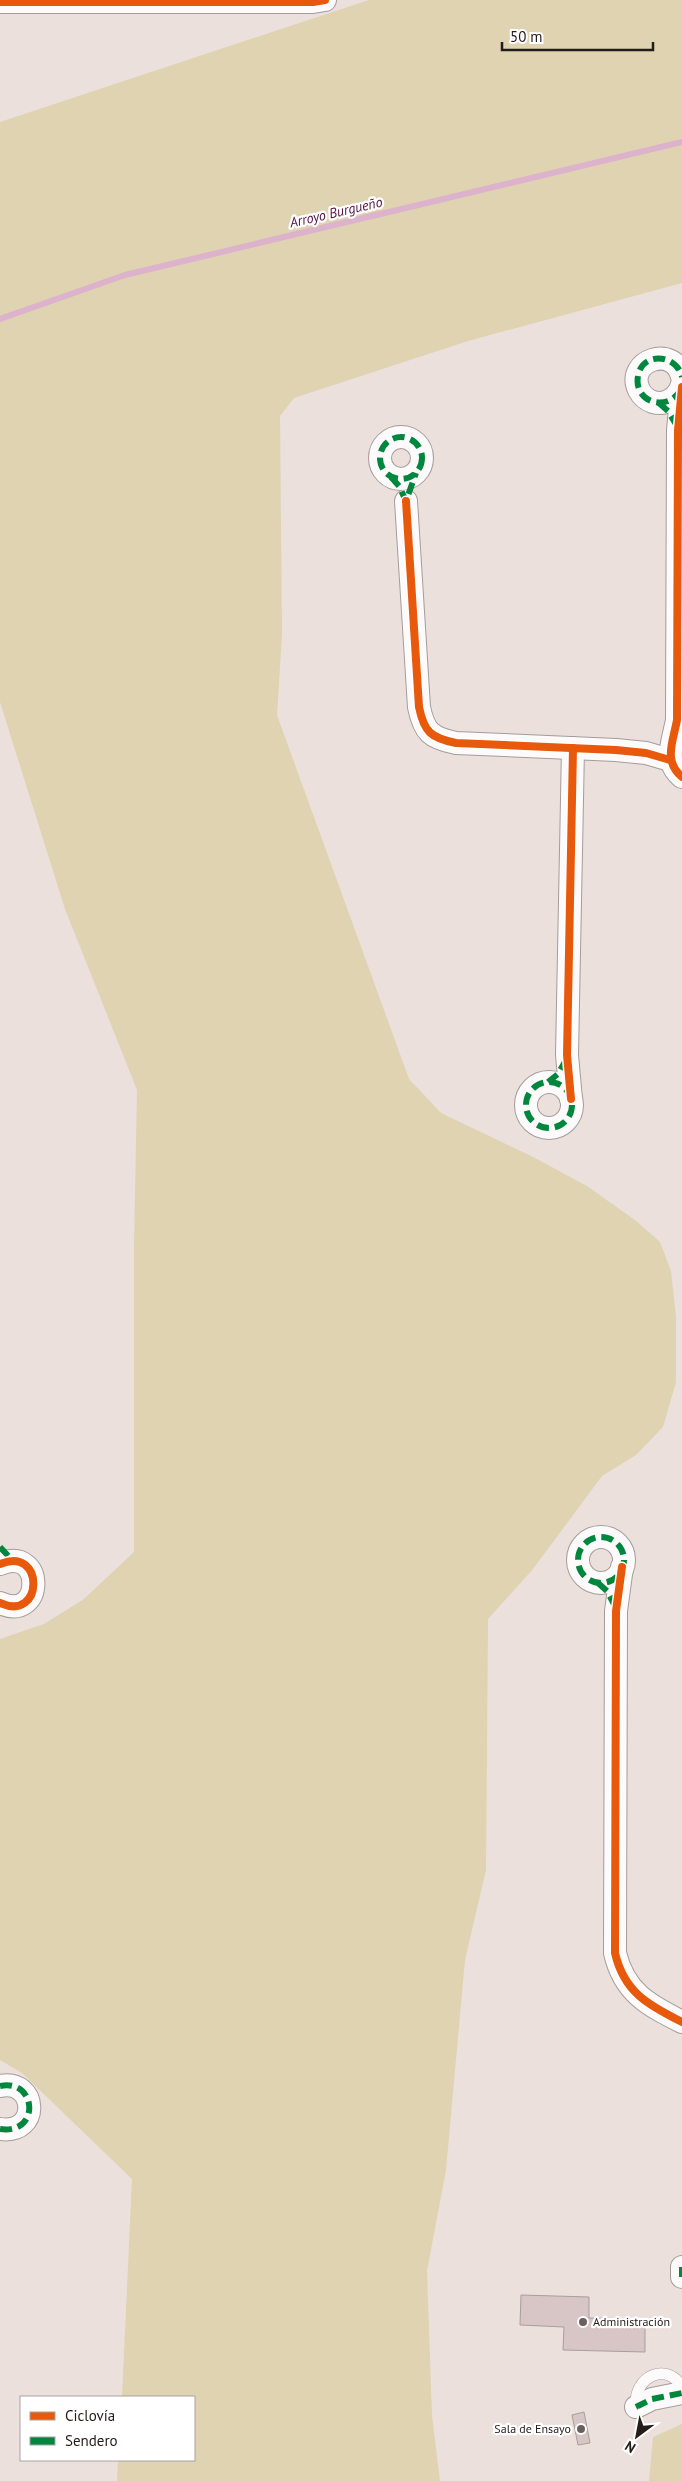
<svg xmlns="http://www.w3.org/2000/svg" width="682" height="2481" viewBox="0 0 682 2481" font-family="'PT Sans',sans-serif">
<rect width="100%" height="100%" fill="#ebe0dc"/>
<g fill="#dfd3b1">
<polygon points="369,0 682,0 682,283 468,341 294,398 280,416 282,634 277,715 409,1079 441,1113 533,1157 587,1186 635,1220 660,1242 671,1271 676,1317 676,1382 663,1427 636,1455 602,1476 533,1569 488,1619 486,1870 465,1960 446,2170 427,2271 432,2416 440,2481 117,2481 118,2460 194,2460 194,2397 122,2397 132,2179 22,2073 0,2060 0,1639 44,1624 84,1599 134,1552 134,1246 137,1090 65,909 0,702 0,122"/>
<polygon points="682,2424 682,2481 649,2481 653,2437"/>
</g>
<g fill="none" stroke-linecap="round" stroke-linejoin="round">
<polyline stroke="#dcb2cc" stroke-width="6" points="0,319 125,275 682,142"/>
</g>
<g fill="#d8c6c7" stroke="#a79f9d">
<polygon points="521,2295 589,2297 589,2318 645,2319 645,2352 563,2350 564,2327 520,2325"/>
<polygon points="584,2412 590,2443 578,2445 572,2415"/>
</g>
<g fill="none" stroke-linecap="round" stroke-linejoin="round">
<g stroke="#a59c99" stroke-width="12">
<path id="lane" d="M636 2407C633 2375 669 2361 682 2388"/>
</g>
<g stroke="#a59c99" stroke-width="24">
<g id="street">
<polyline points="0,2 313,2 325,0"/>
<path d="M682 377C675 344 625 360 639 390 642 396 647 400 653 402 666 406 679 397 682 384"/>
<path d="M682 387 678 430 677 720C673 742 663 761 682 777"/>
<circle cx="401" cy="458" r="21"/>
<path d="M406 501 419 707C424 732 431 738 456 743L616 750 646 753 670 760"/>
<circle cx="549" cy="1105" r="23"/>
<polyline points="571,1099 567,1055 573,748"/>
<circle cx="601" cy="1560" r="23"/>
<path d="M0 1564C45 1545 44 1623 0 1603"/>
<path d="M622 1567 616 1611 615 1953C624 1992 648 2005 682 2022"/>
<path d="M0 2086C37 2078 41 2135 0 2129"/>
<polyline points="682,2267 682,2277"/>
<polyline points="636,2407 652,2399 682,2393"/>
</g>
</g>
<use href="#lane" stroke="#fcfafa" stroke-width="11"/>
<use href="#street" stroke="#fcfafa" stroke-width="22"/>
<g stroke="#00873e" stroke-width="6" stroke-dasharray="12 6" stroke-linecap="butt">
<path d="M681 389C669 413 633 403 638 376 642 351 677 354 682 377"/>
<polyline points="659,403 668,411 677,426"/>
<circle cx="401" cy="458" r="21"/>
<polyline points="391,477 399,486 406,501 416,473"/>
<polyline points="548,1082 558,1074 566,1060"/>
<circle cx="549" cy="1105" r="23"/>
<circle cx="601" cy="1560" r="23"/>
<polyline points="0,1547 13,1561"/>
<polyline points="598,1583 607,1591 615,1606"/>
<path d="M0 2086C37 2078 41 2135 0 2129"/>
<polyline points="682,2267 682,2277"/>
<polyline points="636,2407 652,2399 682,2393"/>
</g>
<g stroke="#fff" stroke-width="11">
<g id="cycleway">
<polyline points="0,2 313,2 325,0"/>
<path d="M682 387 678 430 677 720C673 742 663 761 682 777"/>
<path d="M406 501 419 707C424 732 431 738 456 743L616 750 646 753 670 760"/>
<polyline points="571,1099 567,1055 573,748"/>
<path d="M0 1564C45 1545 44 1623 0 1603"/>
<path d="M622 1567 616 1611 615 1953C624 1992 648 2005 682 2022"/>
</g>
</g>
<use href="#cycleway" stroke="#e8590c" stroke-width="8"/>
</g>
<g fill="#6a615e" stroke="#fff" stroke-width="2">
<circle cx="583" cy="2322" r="5"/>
<circle cx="581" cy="2429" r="5"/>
</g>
<g text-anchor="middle" stroke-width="4.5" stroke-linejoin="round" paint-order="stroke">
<g font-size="12" fill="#241c1a" stroke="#fff" text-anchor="start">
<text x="593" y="2326">Administración</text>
<text x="571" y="2433" text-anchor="end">Sala de Ensayo</text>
</g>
<g font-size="14" font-style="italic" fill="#541346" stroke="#fff">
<text transform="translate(336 212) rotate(-13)" y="5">Arroyo Burgueño</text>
</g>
</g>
<rect x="20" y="2396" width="175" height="65" fill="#ffffff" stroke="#a7a4a3"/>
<rect x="30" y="2412" width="25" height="8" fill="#e8590c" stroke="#a7a4a3"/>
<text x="65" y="2421" font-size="15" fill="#241c1a">Ciclovía</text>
<rect x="30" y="2437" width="25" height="8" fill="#00873e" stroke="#a7a4a3"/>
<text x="65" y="2446" font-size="15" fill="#241c1a">Sendero</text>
<g transform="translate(637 2436) rotate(212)" stroke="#ffffff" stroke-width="4" paint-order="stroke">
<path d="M0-4L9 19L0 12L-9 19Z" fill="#241c1a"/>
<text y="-8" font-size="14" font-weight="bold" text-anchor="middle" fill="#241c1a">N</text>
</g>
<path d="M502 42v8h151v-8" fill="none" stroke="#241c1a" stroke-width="2.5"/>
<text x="510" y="42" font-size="15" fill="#241c1a" stroke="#ffffff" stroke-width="4" paint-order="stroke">50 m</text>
</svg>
